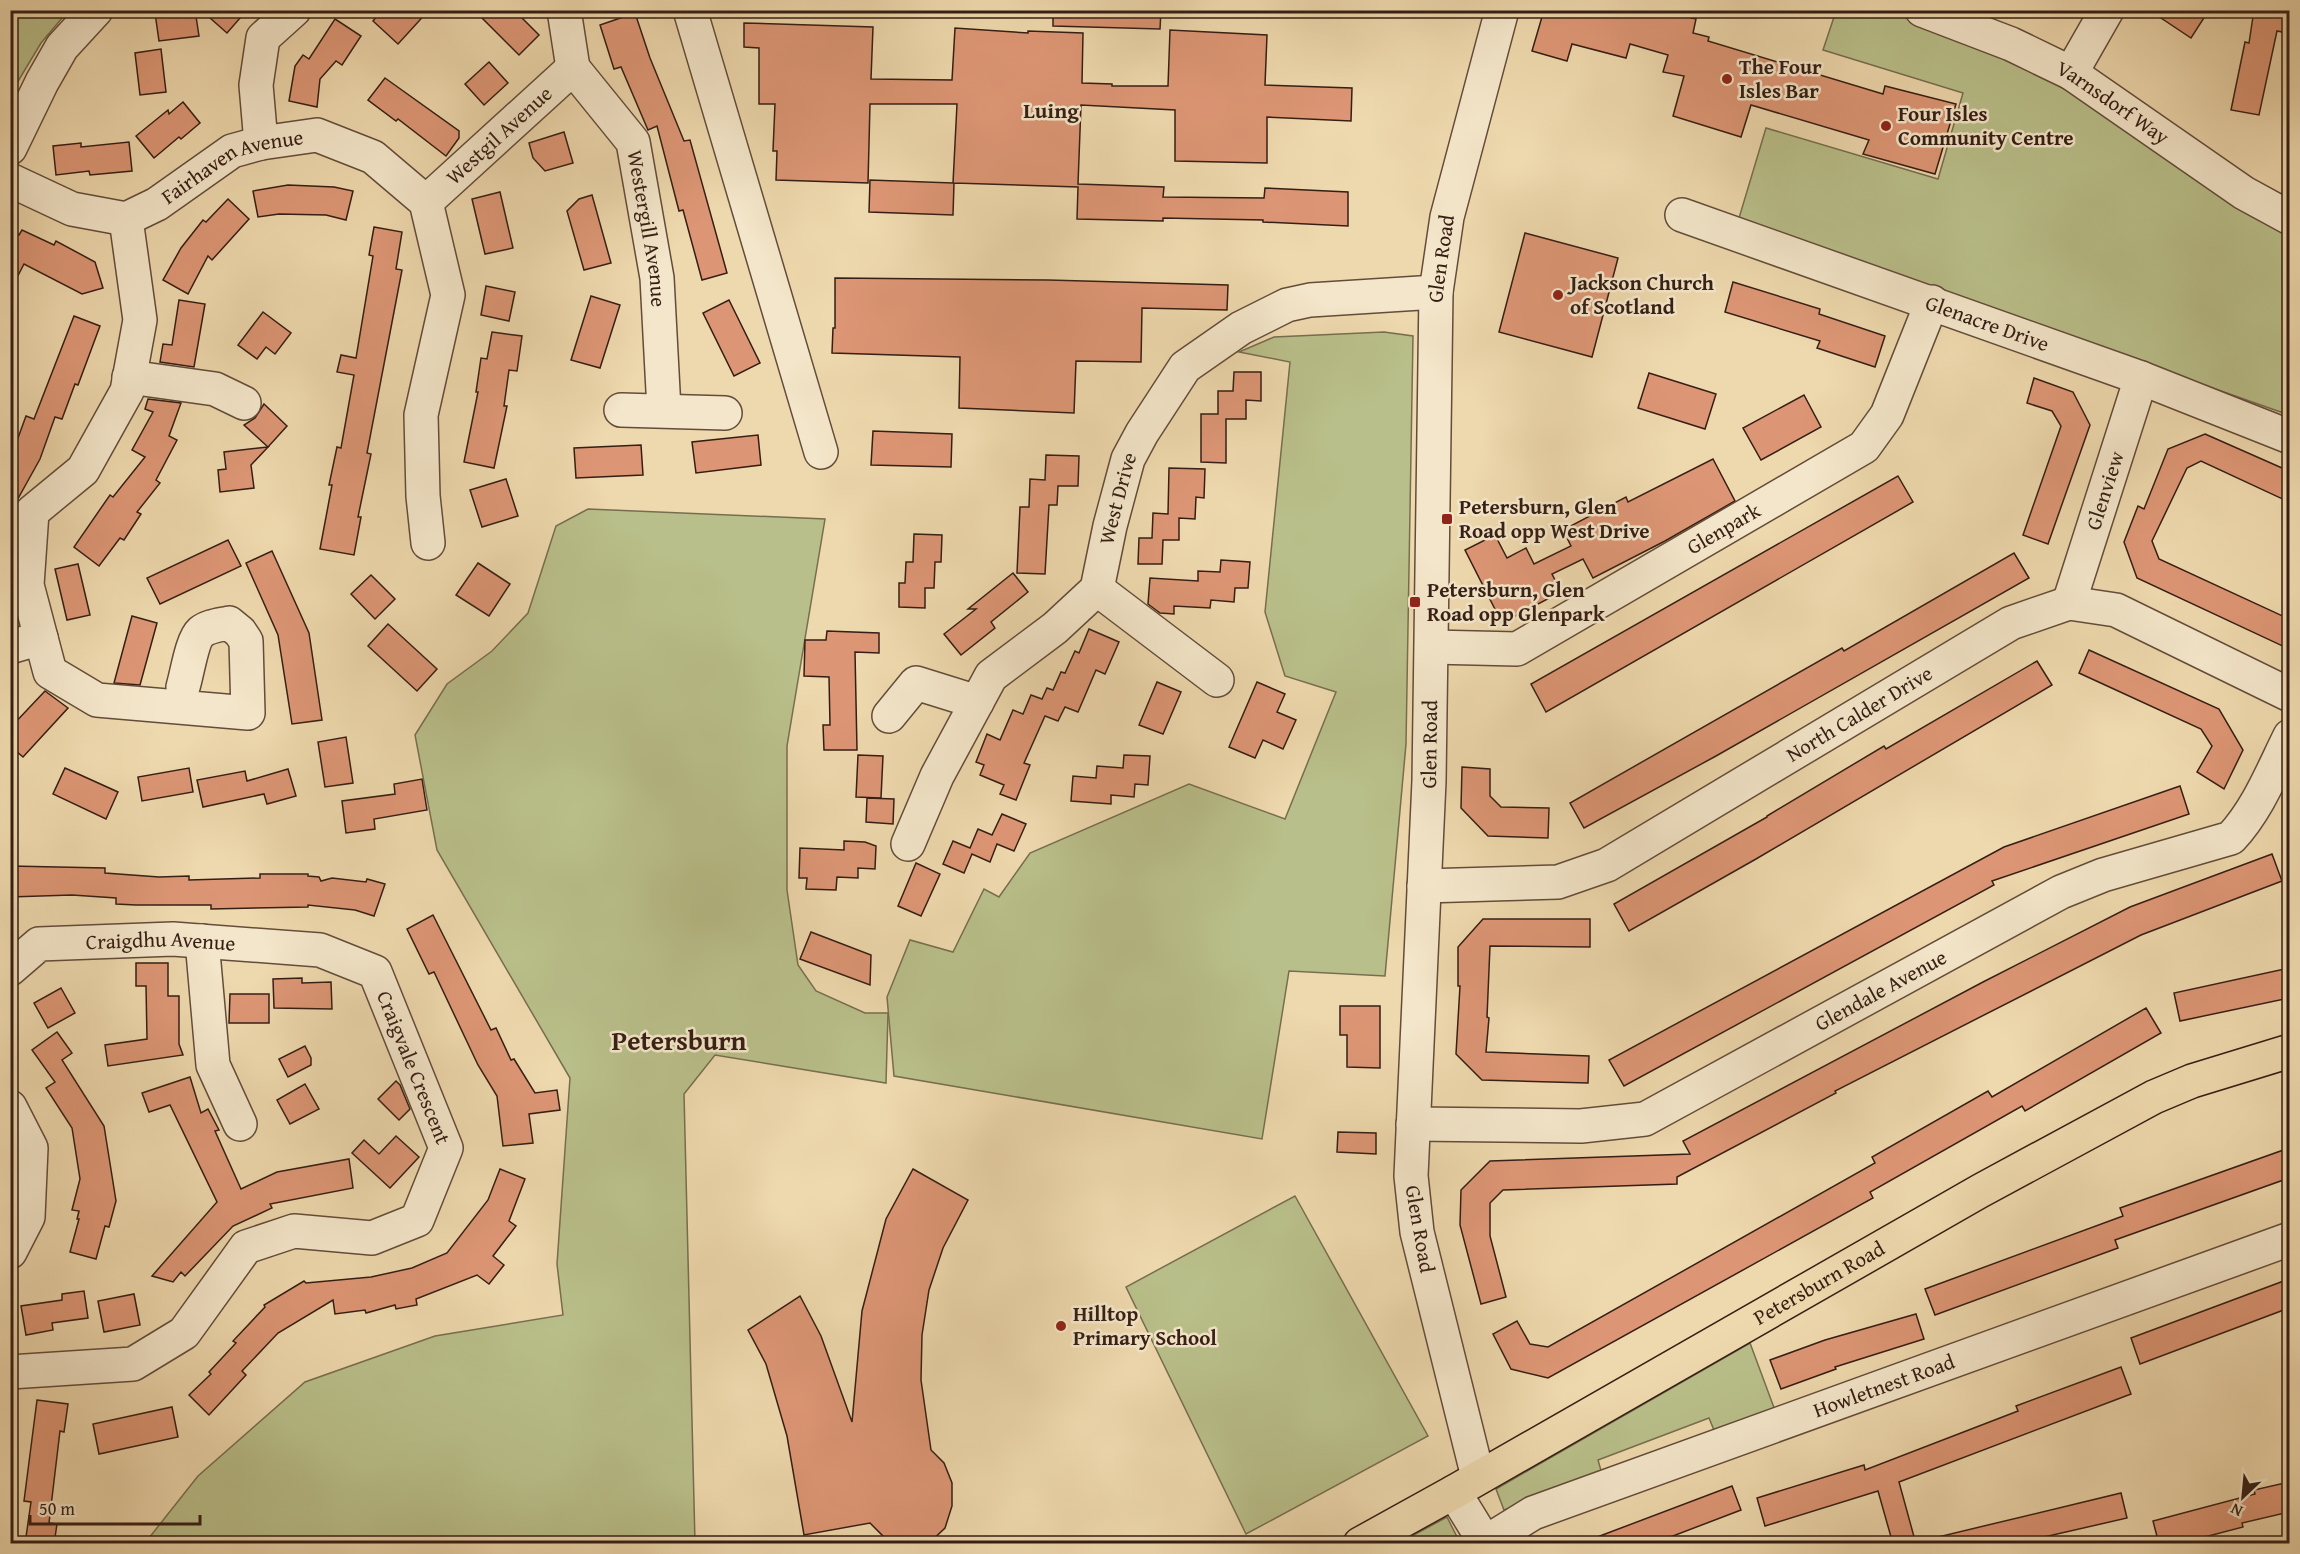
<svg xmlns="http://www.w3.org/2000/svg" width="2300" height="1554" viewBox="0 0 2300 1554" font-family="'Gentium Book Plus',serif">
<rect width="100%" height="100%" fill="#eed8ad"/>
<filter id="stains"><feTurbulence type="fractalNoise" baseFrequency=".00333" numOctaves="4"/><feColorMatrix values="0 0 0 0 .2 0 0 0 0 .09 0 0 0 0 .02 0 0 0 .5 -.17"/></filter>
<radialGradient id="worn" r=".72"><stop offset=".6" stop-color="#630" stop-opacity="0"/><stop offset="1" stop-color="#630" stop-opacity=".3"/></radialGradient>
<g fill="#b9bf8a" stroke="#776e4f" stroke-width="1.5">
<polygon points="11,10 68,11 41,43 11,93"/>
<polygon points="1836,11 1885,11 1995,47 2063,83 2289,234 2289,415 1928,288 1739,218 1766,128 1938,179 1963,93 1823,50"/>
<polygon points="1384,332 1413,336 1406,744 1385,976 1289,971 1262,1139 894,1076 887,997 910,940 953,952 984,889 999,897 1030,853 1189,784 1285,819 1336,692 1285,676 1265,612 1290,362 1239,352 1274,337"/>
<polygon points="588,509 825,519 787,746 787,890 798,965 816,991 865,1013 888,1013 886,1083 715,1055 684,1094 695,1543 145,1543 198,1476 305,1382 435,1336 563,1315 557,1264 570,1078 437,850 415,735 447,684 492,651 528,613 556,526"/>
<polygon points="1295,1196 1428,1436 1246,1534 1126,1287"/>
<polygon points="1750,1343 1776,1413 1716,1435 1709,1418 1598,1460 1602,1474 1528,1503 1504,1510 1496,1489"/>
<polygon points="1447,1517 1457,1537 1446,1543 1399,1543"/>
</g>
<g fill="#dd9675" stroke="#351e14" stroke-width="1.5">
<polygon points="175,10 195,10 199,36 159,41 155,13"/>
<polygon points="201,10 247,10 227,33"/>
<polygon points="382,10 429,10 398,44 373,21"/>
<polygon points="474,10 514,10 539,35 519,55"/>
<polygon points="1053,10 1161,10 1160,29 1053,26"/>
<polygon points="1544,10 1660,10 1696,19 1693,33 1709,37 1708,41 1883,94 1885,86 1956,104 1935,174 1863,154 1869,140 1751,105 1741,137 1673,116 1684,76 1663,72 1668,55 1630,44 1626,58 1572,44 1567,61 1532,51"/>
<polygon points="2149,10 2209,10 2191,38"/>
<polygon points="2254,10 2289,10 2287,33 2277,31 2259,115 2231,110 2245,42 2249,43"/>
<polygon points="635,13 650,58 684,141 690,140 727,273 702,280 683,210 679,211 657,126 648,130 621,67 614,69 600,25"/>
<polygon points="335,19 361,36 342,65 336,61 320,79 317,107 289,101 295,66 303,55 309,59"/>
<polygon points="744,23 873,27 871,79 952,80 955,28 1028,33 1028,31 1083,33 1082,83 1112,84 1112,86 1168,86 1170,30 1267,35 1265,85 1352,88 1351,121 1267,117 1267,163 1175,161 1175,110 1081,105 1078,184 1164,187 1163,197 1264,198 1265,188 1348,192 1348,226 1263,222 1263,220 1163,218 1163,221 1077,219 1078,187 954,183 953,215 869,212 870,180 953,183 957,104 870,104 868,183 776,180 777,151 773,151 775,104 759,104 759,48 744,47"/>
<polygon points="161,49 166,92 140,95 135,53"/>
<polygon points="489,62 508,83 484,105 465,84"/>
<polygon points="385,78 459,131 459,138 446,156 398,119 396,121 368,100"/>
<polygon points="183,102 200,123 181,139 179,137 154,158 136,136 168,110 169,114"/>
<polygon points="564,132 573,163 545,171 533,158 529,143"/>
<polygon points="129,142 132,171 90,175 89,171 56,175 53,146 81,143 81,147"/>
<polygon points="288,185 334,187 353,191 346,220 326,215 279,214 258,217 253,191"/>
<polygon points="500,192 513,248 485,254 472,199"/>
<polygon points="592,195 611,263 584,270 567,211 579,199"/>
<polygon points="228,199 249,219 212,260 208,256 188,294 163,280 181,248 203,220 206,222"/>
<polygon points="374,227 402,232 396,269 402,270 367,453 371,454 358,517 361,517 354,555 320,549 332,485 329,485 337,447 341,448 354,375 337,372 341,355 356,358 373,256 369,255"/>
<polygon points="10,230 19,235 22,230 54,245 56,241 95,262 103,288 82,294 24,264 10,291"/>
<polygon points="1525,233 1618,258 1592,357 1499,332"/>
<polygon points="835,278 1048,280 1228,285 1227,310 1142,308 1141,362 1076,361 1074,413 959,408 960,357 832,353 833,328 835,328"/>
<polygon points="1733,282 1820,309 1819,314 1885,336 1875,367 1817,348 1820,341 1725,312"/>
<polygon points="486,286 515,292 509,321 481,315"/>
<polygon points="591,296 620,305 600,368 571,360"/>
<polygon points="179,300 205,304 194,367 160,362 163,344 172,345"/>
<polygon points="729,300 760,363 734,376 703,313"/>
<polygon points="263,312 291,333 275,354 266,347 257,359 238,345"/>
<polygon points="74,316 100,326 78,385 75,384 62,419 55,417 40,459 10,513 10,460 26,416 34,419"/>
<polygon points="492,332 522,336 517,371 509,370 504,406 507,406 494,468 464,462 478,392 476,392 481,358 487,359"/>
<polygon points="1234,372 1261,372 1261,401 1246,400 1246,419 1226,419 1226,463 1201,462 1201,414 1218,414 1218,391 1233,391"/>
<polygon points="1649,373 1716,394 1705,429 1638,408"/>
<polygon points="2034,378 2073,392 2090,425 2048,544 2023,535 2061,426 2052,411 2027,403"/>
<polygon points="1804,395 1821,427 1761,460 1743,428"/>
<polygon points="148,399 181,403 169,436 177,440 156,480 160,483 137,512 141,514 124,540 120,538 99,566 74,547 110,495 113,497 145,457 132,450 153,412 145,409"/>
<polygon points="264,404 287,426 268,447 244,425 255,418"/>
<polygon points="873,431 952,434 951,467 871,465"/>
<polygon points="2205,434 2289,471 2289,502 2201,461 2187,468 2152,541 2159,559 2289,619 2289,649 2137,578 2124,542 2138,506 2144,509 2168,449"/>
<polygon points="758,435 761,465 696,473 692,442"/>
<polygon points="641,445 643,475 576,478 574,448"/>
<polygon points="268,447 251,465 254,488 220,492 218,470 226,469 224,452"/>
<polygon points="1046,455 1079,456 1078,486 1058,486 1057,505 1049,505 1045,574 1017,573 1020,507 1029,507 1030,479 1045,480"/>
<polygon points="1713,459 1735,501 1665,541 1593,578 1583,559 1552,574 1561,592 1502,623 1465,550 1495,535 1507,558 1526,548 1534,564 1571,546 1563,530 1626,497 1628,502"/>
<polygon points="1169,468 1205,469 1204,498 1196,497 1195,519 1179,518 1179,540 1163,540 1162,564 1138,564 1139,538 1152,538 1153,513 1168,514"/>
<polygon points="1898,476 1913,502 1546,712 1531,684"/>
<polygon points="506,479 518,516 482,527 470,490"/>
<polygon points="914,534 942,535 941,562 935,562 934,588 925,588 925,608 899,607 899,583 905,583 906,562 913,562"/>
<polygon points="228,540 241,566 160,604 147,578"/>
<polygon points="272,551 309,633 322,720 292,724 278,635 246,563"/>
<polygon points="2014,553 2029,578 1716,756 1584,828 1570,803 1842,648 1844,651"/>
<polygon points="1221,560 1250,562 1248,588 1235,588 1234,602 1211,600 1210,608 1174,606 1174,614 1160,613 1148,604 1150,578 1198,581 1198,571 1220,572"/>
<polygon points="478,563 510,584 489,616 456,595"/>
<polygon points="78,564 90,615 67,620 55,569"/>
<polygon points="1013,573 1028,592 991,622 995,628 961,655 944,634 976,609 968,609"/>
<polygon points="371,575 395,599 375,619 351,594"/>
<polygon points="132,616 157,623 140,685 114,683"/>
<polygon points="388,624 437,669 417,691 368,646"/>
<polygon points="1089,629 1119,642 1105,674 1096,670 1078,712 1065,707 1058,721 1045,716 1024,763 1030,765 1016,800 1000,794 1004,785 980,775 984,765 976,762 987,734 1000,740 1013,710 1023,714 1031,695 1042,699 1047,688 1053,690 1061,672 1065,673 1075,651 1079,653"/>
<polygon points="827,631 879,633 879,653 855,652 857,750 824,750 823,725 830,725 829,677 804,676 805,640 826,640"/>
<polygon points="2089,650 2219,709 2243,750 2224,789 2197,772 2212,746 2201,729 2079,673"/>
<polygon points="2037,661 2052,685 1756,859 1629,931 1614,904 1767,817 1767,816 1884,746 1886,749"/>
<polygon points="1157,682 1181,692 1163,734 1139,725"/>
<polygon points="1257,682 1285,694 1277,712 1296,720 1283,749 1263,740 1255,758 1229,747"/>
<polygon points="45,691 68,708 23,757 10,746 10,728"/>
<polygon points="346,737 353,783 325,787 318,742"/>
<polygon points="858,755 883,756 881,798 856,797"/>
<polygon points="1124,755 1150,756 1148,785 1135,784 1134,797 1111,795 1111,804 1071,801 1073,776 1096,778 1097,766 1123,768"/>
<polygon points="1462,767 1490,769 1490,796 1501,807 1549,808 1548,838 1488,836 1461,808"/>
<polygon points="65,768 118,792 106,819 53,794"/>
<polygon points="189,768 193,792 142,801 138,777"/>
<polygon points="288,769 296,796 267,804 264,794 203,807 197,780 245,771 247,781"/>
<polygon points="422,779 427,810 374,819 375,829 346,833 342,801 395,794 394,784"/>
<polygon points="2180,786 2189,814 1992,881 1994,885 1624,1086 1609,1060 2004,847"/>
<polygon points="867,798 894,799 893,824 866,822"/>
<polygon points="1002,814 1026,824 1014,851 997,844 990,862 972,854 964,873 943,864 953,841 970,848 978,829 992,835"/>
<polygon points="844,841 865,842 876,846 875,869 858,868 858,878 837,877 836,890 806,889 807,878 799,878 800,848 844,850"/>
<polygon points="2272,854 2282,881 2141,935 1835,1091 1836,1093 1677,1177 1677,1184 1503,1190 1490,1203 1490,1236 1506,1297 1481,1304 1460,1225 1461,1190 1490,1161 1690,1154 1683,1141 1983,982 2130,907"/>
<polygon points="916,863 940,874 921,916 898,906"/>
<polygon points="10,866 105,868 105,873 159,877 189,876 189,880 260,878 260,874 308,874 308,876 319,877 321,881 332,878 366,882 367,879 385,884 374,916 355,910 308,905 308,907 211,909 211,905 136,905 116,904 116,898 72,895 10,897"/>
<polygon points="433,915 491,1030 496,1028 511,1060 514,1059 535,1093 557,1090 560,1110 529,1114 533,1143 503,1146 497,1096 478,1065 434,972 429,974 407,929"/>
<polygon points="1483,919 1590,919 1590,947 1490,946 1487,1017 1489,1018 1486,1052 1589,1056 1588,1083 1482,1080 1456,1054 1460,986 1458,986 1458,947"/>
<polygon points="811,932 871,955 870,985 800,959"/>
<polygon points="136,963 168,963 168,996 179,996 179,1044 183,1055 108,1066 105,1045 147,1039 146,986 136,986"/>
<polygon points="2289,968 2289,998 2180,1021 2174,993"/>
<polygon points="302,978 302,983 331,982 332,1009 274,1008 273,979"/>
<polygon points="61,988 75,1013 48,1028 34,1003"/>
<polygon points="230,994 269,994 269,1023 229,1023"/>
<polygon points="1340,1006 1380,1006 1380,1068 1347,1067 1347,1035 1340,1035"/>
<polygon points="2146,1008 2161,1033 2025,1111 2022,1106 1870,1192 1873,1198 1548,1378 1511,1369 1493,1334 1517,1321 1530,1344 1548,1347 1875,1163 1872,1157 1988,1091 1992,1097"/>
<polygon points="57,1032 72,1053 62,1060 104,1126 116,1201 109,1227 105,1226 96,1259 70,1252 79,1219 77,1219 79,1211 72,1210 80,1179 72,1128 46,1088 55,1082 32,1050"/>
<polygon points="305,1046 311,1058 311,1065 288,1077 279,1059"/>
<polygon points="190,1077 201,1113 208,1109 219,1130 215,1131 241,1189 277,1172 349,1159 353,1188 270,1204 272,1208 233,1226 185,1276 181,1272 173,1282 152,1276 217,1202 170,1105 149,1112 142,1093"/>
<polygon points="396,1081 400,1085 410,1109 399,1120 378,1099"/>
<polygon points="305,1084 319,1109 290,1124 277,1100"/>
<polygon points="1338,1132 1376,1133 1376,1154 1337,1152"/>
<polygon points="396,1136 419,1157 390,1188 352,1153 364,1140 379,1154"/>
<polygon points="2289,1148 2289,1178 2115,1240 2118,1248 1935,1315 1925,1289 2123,1216 2120,1208"/>
<polygon points="500,1169 525,1179 509,1221 516,1226 493,1256 504,1265 489,1284 477,1275 416,1299 417,1305 396,1309 395,1305 366,1313 365,1310 335,1314 333,1300 278,1333 242,1371 246,1375 209,1415 189,1395 211,1374 209,1372 236,1343 233,1341 265,1307 264,1305 304,1281 306,1283 371,1277 412,1268 447,1253 488,1200"/>
<polygon points="913,1169 968,1200 943,1248 929,1290 922,1335 921,1380 931,1450 944,1463 952,1483 952,1506 945,1528 928,1544 900,1544 885,1538 870,1523 804,1535 787,1436 766,1364 748,1330 800,1296 821,1336 852,1422 862,1311 886,1219"/>
<polygon points="2289,1279 2289,1308 2140,1364 2131,1338"/>
<polygon points="84,1291 88,1318 52,1323 53,1330 26,1335 21,1306 62,1300 62,1294"/>
<polygon points="134,1294 140,1325 104,1332 98,1301"/>
<polygon points="1916,1314 1924,1339 1835,1367 1836,1369 1781,1389 1770,1360 1825,1340"/>
<polygon points="2121,1367 2131,1394 1899,1482 1916,1544 1893,1544 1878,1491 1765,1526 1757,1498 1864,1465 1865,1470 2018,1411 2016,1406"/>
<polygon points="37,1400 68,1404 64,1432 60,1431 49,1523 57,1524 54,1544 25,1544 31,1502 24,1501"/>
<polygon points="172,1407 178,1437 99,1454 93,1424"/>
<polygon points="2289,1482 2289,1512 2242,1523 2243,1527 2178,1544 2159,1544 2153,1521 2255,1494 2254,1490"/>
<polygon points="1732,1486 1741,1510 1652,1544 1585,1544 1584,1542"/>
<polygon points="2121,1493 2127,1518 2031,1540 2032,1544 1939,1544 1938,1537"/>
</g>
<g fill="none" stroke-linecap="round" stroke-linejoin="round">
<g stroke="#634c3a" stroke-width="36">
<g id="minor">
<polyline points="564,10 573,68"/>
<polyline points="690,10 821,452"/>
<path id="s1" d="M1922 10 2011 44 2071 73 2244 193 2290 218"/>
<path id="s2" d="M573 68 633 142 657 278 664 410"/>
<polyline points="2071,73 2107,10"/>
<polyline points="261,143 256,85 263,38 294,10"/>
<polyline points="10,148 42,82 62,47 96,10"/>
<path id="s3" d="M10 180 72 209 126 219 157 204 232 151 261 143 317 135 373 157 426 202 448 295 421 415 423 496 428 543"/>
<path id="s4" d="M426 202 573 68"/>
<path id="s5" d="M1682 215 2141 378 2290 437"/>
<path d="M126 219 140 320 127 391 83 470 32 512 27 585 50 672 97 700 248 713 246 641 240 632 229 623C220 625 208 626 201 632 192 640 187 674 183 687"/>
<polyline points="129,377 215,389 244,403"/>
<polyline points="621,410 725,413"/>
<polyline points="1097,589 1217,680"/>
<path id="s6" d="M2069 603 2141 378"/>
<polyline points="10,647 41,638"/>
<path id="s7" d="M1432 647 1517 649 1864 447 1887 415 1932 302"/>
<polyline points="889,716 916,683 977,702"/>
<path id="s8" d="M908 844 937 776 991 676 1055 628 1097 589 1110 526 1128 459 1142 433 1185 367 1241 328 1287 305 1310 300 1436 292"/>
<path id="s9" d="M1424 886 1558 882 1607 865 2011 623 2069 603 2116 610 2290 695"/>
<polyline points="202,941 213,1065 240,1124"/>
<path id="s10" d="M10 969 39 944 173 939 320 950 375 972 446 1148 417 1220 372 1238 294 1231 246 1247 184 1333 133 1364 10 1372"/>
<polyline points="10,1107 31,1148 28,1217 10,1252"/>
<path id="s11" d="M1413 1124 1581 1126 1645 1119 2061 892 2103 875 2231 838C2258 809 2272 772 2290 736"/>
<path id="s12" d="M1478 1477 1417 1232 1411 1176 1429 781 1436 292 1447 217 1502 10"/>
<polyline points="1454,1492 1486,1544"/>
<path id="s13" d="M1483 1544 1533 1513 2290 1239"/>
</g>
</g>
<g stroke="#351e14" stroke-width="36">
<g id="major">
<path id="s14" d="M1360 1544 1454 1492 1980 1191 2154 1097 2192 1081 2290 1051"/>
</g>
</g>
<use href="#minor" stroke="#f4e6ca" stroke-width="33"/>
<use href="#major" stroke="#eed8ad" stroke-width="33"/>
</g>
<g fill="#8f2418" stroke="#f4e6ca" stroke-width="2">
<circle cx="1727" cy="79" r="6"/>
<circle cx="1886" cy="126" r="6"/>
<circle cx="1558" cy="295" r="6"/>
<rect x="1441" y="513" width="12" height="12" rx="3"/>
<rect x="1409" y="596" width="12" height="12" rx="3"/>
<circle cx="1061" cy="1326" r="6"/>
</g>
<g text-anchor="middle" stroke-width="5" stroke-linejoin="round" paint-order="stroke">
<g font-size="21" font-weight="bold" fill="#351e14" stroke="#f4e6ca" text-anchor="start">
<text x="1739" y="74">The Four<tspan x="1739" dy="24">Isles Bar</tspan></text>
<text x="1898" y="121">Four Isles<tspan x="1898" dy="24">Community Centre</tspan></text>
<text x="1570" y="290">Jackson Church<tspan x="1570" dy="24">of Scotland</tspan></text>
<text x="1459" y="514">Petersburn, Glen<tspan x="1459" dy="24">Road opp West Drive</tspan></text>
<text x="1427" y="597">Petersburn, Glen<tspan x="1427" dy="24">Road opp Glenpark</tspan></text>
<text x="1073" y="1321">Hilltop<tspan x="1073" dy="24">Primary School</tspan></text>
</g>
<g font-size="21" fill="#351e14" stroke="#f4e6ca">
<text dy="7" stroke="none"><textPath href="#s1" startOffset="213">Varnsdorf Way</textPath></text>
<text dy="7" stroke="none"><textPath href="#s4" startOffset="99">Westgil Avenue</textPath></text>
<text dy="7" stroke="none"><textPath href="#s3" startOffset="244">Fairhaven Avenue</textPath></text>
<text dy="7" stroke="none"><textPath href="#s2" startOffset="183">Westergill Avenue</textPath></text>
<text dy="7" stroke="none"><textPath href="#s12" startOffset="1227">Glen Road</textPath></text>
<text dy="7" stroke="none"><textPath href="#s5" startOffset="324">Glenacre Drive</textPath></text>
<text dy="7" stroke="none"><textPath href="#s6" startOffset="118">Glenview</textPath></text>
<text dy="7" stroke="none"><textPath href="#s8" startOffset="418">West Drive</textPath></text>
<text dy="7" stroke="none"><textPath href="#s7" startOffset="324">Glenpark</textPath></text>
<text dy="7" stroke="none"><textPath href="#s9" startOffset="480">North Calder Drive</textPath></text>
<text dy="7" stroke="none"><textPath href="#s12" startOffset="741">Glen Road</textPath></text>
<text dy="7" stroke="none"><textPath href="#s10" startOffset="160">Craigdhu Avenue</textPath></text>
<text dy="7" stroke="none"><textPath href="#s11" startOffset="501">Glendale Avenue</textPath></text>
<text dy="7" stroke="none"><textPath href="#s10" startOffset="482">Craigvale Crescent</textPath></text>
<text transform="translate(1420 1229) rotate(80)" y="7">Glen Road</text>
<text dy="7" stroke="none"><textPath href="#s14" startOffset="528">Petersburn Road</textPath></text>
<text dy="7" stroke="none"><textPath href="#s13" startOffset="432">Howletnest Road</textPath></text>
</g>
<g font-size="22" font-weight="bold" fill="#351e14" stroke="#f4e6ca">
<text x="1051" y="118">Luing</text>
</g>
<g font-size="27" font-weight="bold" fill="#351e14" stroke="#f4e6ca">
<text x="679" y="1050">Petersburn</text>
</g>
</g>
<rect width="2300" height="1554" fill="none" stroke="#eed8ad" stroke-width="36"/>
<rect x="12" y="12" width="2276" height="1530" fill="none" stroke="#351e14" stroke-width="3"/>
<rect x="18" y="18" width="2264" height="1518" fill="none" stroke="#351e14" stroke-width="1.5"/>
<g transform="translate(2243 1497) rotate(206)" stroke="#f4e6ca" stroke-width="4.5" paint-order="stroke">
<path d="M0-4.5L10 22L0 15L-10 22Z" fill="#351e14"/>
<text y="-9" font-size="16" font-weight="bold" text-anchor="middle" fill="#351e14">N</text>
</g>
<path d="M30 1515v9h170v-9" fill="none" stroke="#351e14" stroke-width="3"/>
<text x="39" y="1515" font-size="18" fill="#351e14" stroke="#f4e6ca" stroke-width="4.5" paint-order="stroke">50 m</text>
<rect width="100%" height="100%" filter="url(#stains)"/>
<rect width="100%" height="100%" fill="url(#worn)"/>
</svg>
